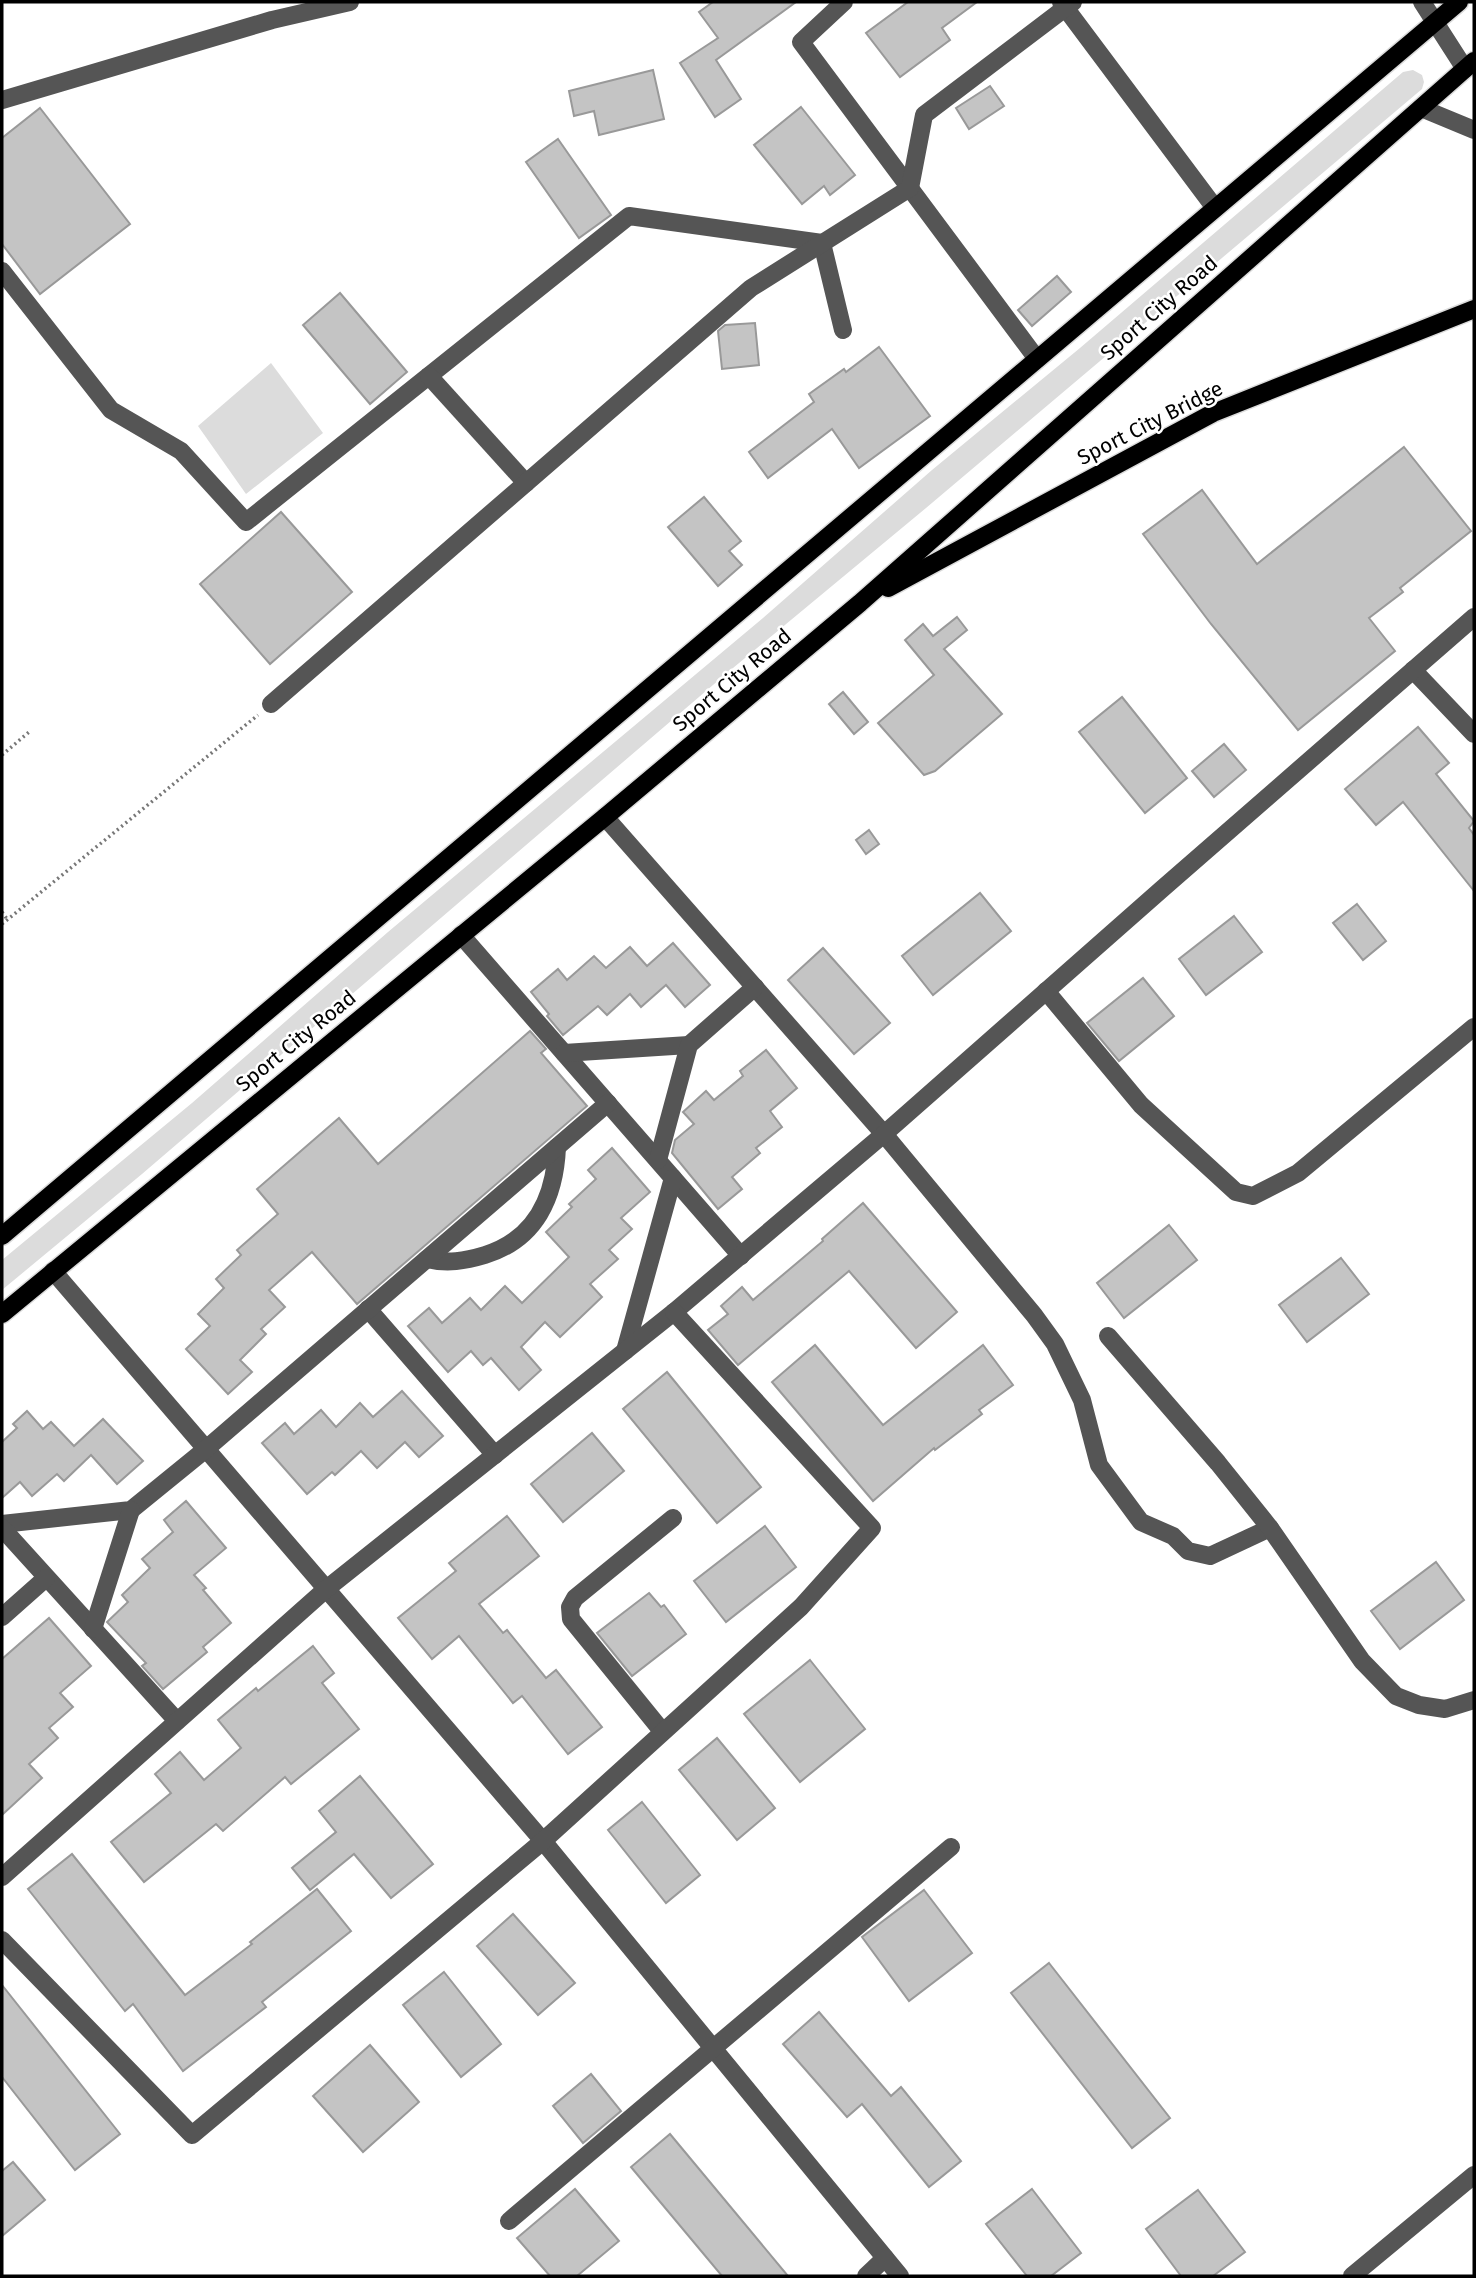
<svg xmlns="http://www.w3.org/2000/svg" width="1476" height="2278" viewBox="0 0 1476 2278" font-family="'Fira Sans',sans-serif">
<rect width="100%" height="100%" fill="#fff"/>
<g fill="#dcdcdc">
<polygon points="1413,70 1422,75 1424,82 1422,89 926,508 727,673 142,1174 2,1290 2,1260 192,1103 388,932 763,618 932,470 1080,348 1403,72"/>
<polygon points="271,363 323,433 246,494 198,426"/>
</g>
<g fill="#c4c4c4" stroke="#999" stroke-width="2">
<polygon points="713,2 796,2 716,60 741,99 715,117 680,63 718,38 699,12"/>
<polygon points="908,2 977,2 942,28 950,40 900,77 866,33"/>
<polygon points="653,70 664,119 599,135 594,111 574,116 569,91"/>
<polygon points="990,86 1004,106 969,129 956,108"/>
<polygon points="801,107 855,175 830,195 824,186 802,204 754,145"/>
<polygon points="40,108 130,224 40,294 2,244 2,138"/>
<polygon points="558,139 611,215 579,238 526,162"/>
<polygon points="1057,276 1071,292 1032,326 1018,310"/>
<polygon points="340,293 407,372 370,404 303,325"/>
<polygon points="755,323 759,365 722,369 718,331 725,325"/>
<polygon points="879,347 930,416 859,468 832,429 768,478 749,452 814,402 809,394 844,369 846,372"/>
<polygon points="1404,447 1471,531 1400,588 1403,592 1369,618 1395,651 1298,730 1211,624 1143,534 1202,490 1257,564"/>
<polygon points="704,497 741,541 729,551 742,565 718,586 668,527"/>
<polygon points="281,512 352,592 270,664 200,584"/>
<polygon points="957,617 967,630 944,649 1002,714 935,771 924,775 878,723 934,675 905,640 923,624 933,636"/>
<polygon points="843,692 868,722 854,734 829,704"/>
<polygon points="1122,697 1187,778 1145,813 1079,732"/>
<polygon points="1418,727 1449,763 1436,774 1474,821 1469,828 1474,835 1474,891 1403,802 1376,825 1345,789"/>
<polygon points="1224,744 1246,770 1214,797 1192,771"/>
<polygon points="869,830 879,844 866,854 856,840"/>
<polygon points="980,893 1011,931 933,995 902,956"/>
<polygon points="1357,904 1386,941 1363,960 1333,923"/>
<polygon points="1234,916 1262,952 1206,995 1179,959"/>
<polygon points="673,943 710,985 685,1007 666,985 641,1007 630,994 607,1015 598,1006 563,1035 547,1016 549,1014 531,992 558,969 567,980 594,956 606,968 630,947 647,966"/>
<polygon points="823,948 890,1023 854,1054 788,980"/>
<polygon points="1143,978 1174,1016 1119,1061 1087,1023"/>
<polygon points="530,1031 546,1049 541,1053 587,1106 357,1304 312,1252 269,1290 285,1307 261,1329 266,1334 240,1360 252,1372 228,1394 186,1349 210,1326 198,1314 224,1288 216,1279 241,1255 237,1250 278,1214 257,1189 339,1118 378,1164"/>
<polygon points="766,1050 797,1088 770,1111 782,1127 756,1148 760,1153 732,1177 742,1189 718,1209 672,1153 675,1140 694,1124 683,1112 706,1091 714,1100 743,1076 740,1071"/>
<polygon points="612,1148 650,1192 621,1218 632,1229 609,1250 618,1259 590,1284 602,1297 560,1337 545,1322 521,1347 541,1370 519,1390 491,1358 483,1365 471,1351 448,1372 408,1326 429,1308 442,1323 470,1298 481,1310 505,1286 522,1303 569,1257 546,1232 572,1207 569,1204 596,1179 588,1170"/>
<polygon points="863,1203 957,1312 916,1348 849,1271 738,1365 708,1330 728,1314 721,1306 742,1287 753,1300 823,1241 822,1239"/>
<polygon points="1169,1225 1197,1260 1124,1318 1097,1283"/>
<polygon points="1341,1258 1369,1294 1307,1342 1279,1305"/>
<polygon points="815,1345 883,1425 983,1345 1013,1385 979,1410 982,1414 935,1450 934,1448 873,1501 772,1382"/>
<polygon points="667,1372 761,1487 717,1523 623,1409"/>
<polygon points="402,1391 443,1436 419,1457 405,1442 377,1468 361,1451 335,1475 332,1472 307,1494 262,1443 285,1423 294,1434 321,1410 336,1427 360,1403 373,1417"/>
<polygon points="27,1411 43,1429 51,1422 74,1446 103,1419 143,1461 117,1484 91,1455 64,1481 57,1474 32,1496 20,1482 2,1498 2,1442 17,1428 13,1424"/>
<polygon points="592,1433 624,1471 563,1522 531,1484"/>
<polygon points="186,1501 226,1548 194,1575 206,1588 203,1590 231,1623 203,1647 207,1652 163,1689 142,1666 146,1663 107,1622 128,1602 122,1595 150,1568 142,1559 173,1532 164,1520"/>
<polygon points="507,1516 539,1556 479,1604 503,1633 507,1630 546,1678 556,1670 602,1727 568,1754 522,1696 513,1703 459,1636 432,1659 398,1618 456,1571 449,1563"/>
<polygon points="765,1526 796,1567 726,1622 694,1581"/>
<polygon points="1436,1562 1464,1600 1400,1649 1371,1611"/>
<polygon points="649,1593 661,1607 664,1605 686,1634 632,1676 597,1633"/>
<polygon points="49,1618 91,1666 60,1693 73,1707 49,1728 58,1738 29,1764 42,1778 2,1815 2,1659"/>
<polygon points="313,1646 334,1673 322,1683 359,1729 291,1784 285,1777 223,1831 216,1824 144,1882 111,1842 171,1793 155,1774 180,1752 204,1780 241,1748 218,1720 256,1688 258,1691"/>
<polygon points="810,1660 865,1729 800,1782 744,1714"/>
<polygon points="717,1738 775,1808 737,1840 679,1770"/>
<polygon points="360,1776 433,1864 391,1898 354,1854 310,1890 292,1868 336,1832 319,1811"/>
<polygon points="642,1802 700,1875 666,1903 608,1830"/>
<polygon points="72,1854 185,1995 252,1944 250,1942 317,1889 351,1931 262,2002 266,2007 183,2071 133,2004 125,2011 28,1889"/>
<polygon points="924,1890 972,1953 909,2001 862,1937"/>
<polygon points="513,1914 575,1983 538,2015 477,1946"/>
<polygon points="1049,1963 1170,2118 1132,2148 1011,1993"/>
<polygon points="444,1972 501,2044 461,2077 403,2005"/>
<polygon points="2,1985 120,2134 75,2170 2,2077"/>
<polygon points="819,2012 891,2096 901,2087 961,2161 929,2187 862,2104 847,2117 783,2044"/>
<polygon points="370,2045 419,2102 363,2152 313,2096"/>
<polygon points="591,2074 621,2111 583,2143 553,2106"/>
<polygon points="670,2134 788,2276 722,2276 631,2167"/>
<polygon points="13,2162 45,2200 2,2236 2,2171"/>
<polygon points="575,2189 619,2241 577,2276 550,2276 517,2238"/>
<polygon points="1032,2189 1081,2253 1051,2276 1027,2276 986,2224"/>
<polygon points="1198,2190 1245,2252 1213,2276 1181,2276 1146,2229"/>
</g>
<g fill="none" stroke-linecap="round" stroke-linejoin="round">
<g stroke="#dbdbdb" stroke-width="21">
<g id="major">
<polyline points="888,588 1213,413 1474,309"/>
<polyline points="2,1236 1459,2"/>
<polyline points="2,1314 605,817 860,603 1474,61"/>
</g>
</g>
<g stroke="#777" stroke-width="3.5" stroke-dasharray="2 3.5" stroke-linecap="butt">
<polyline points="2,755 29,732"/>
<polyline points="2,912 7,919"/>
<polyline points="2,924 258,715"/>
</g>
<g stroke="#555" stroke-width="18">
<polyline points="844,2 801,42 1037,359"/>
<polyline points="1061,2 1215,208"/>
<polyline points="1422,2 1465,69"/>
<polyline points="2,100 272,20 350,2"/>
<polyline points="1421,108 1474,130"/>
<polyline points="2,271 111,410 181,451 246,522 629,216 822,243 843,330"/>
<polyline points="429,376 526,483"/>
<polyline points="1413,670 1474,734"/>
<polyline points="271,704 751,288 910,188 924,115 1073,2"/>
<polyline points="605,817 884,1134 1034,1315 1055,1344 1082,1400 1099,1465 1141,1522 1173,1536 1188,1551 1210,1556 1270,1528"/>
<polyline points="461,935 741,1256"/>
<polyline points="1046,991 1141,1105 1236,1192 1253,1196 1298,1173 1474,1027"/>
<polyline points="564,1053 689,1045"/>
<polyline points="658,1160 689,1045 755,987"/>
<path d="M427 1259C447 1264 465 1261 485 1255 536 1239 555 1197 557 1147"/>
<polyline points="53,1271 543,1841 900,2276"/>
<polyline points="368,1309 495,1455"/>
<polyline points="1108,1336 1218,1463 1270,1528 1362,1661 1396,1696 1419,1705 1445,1709 1474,1700"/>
<polyline points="625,1351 673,1178"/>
<polyline points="2,1524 131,1510 206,1449 608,1103"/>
<polyline points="2,1528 177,1721"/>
<polyline points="2,1617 46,1578"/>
<polyline points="93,1629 131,1510"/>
<polyline points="662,1731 571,1619 570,1607 575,1598 673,1518"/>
<polyline points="2,1877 325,1590 674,1312 884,1134 1162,889 1474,617"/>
<polyline points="2,1940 192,2135 543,1841 801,1607 872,1528 674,1312"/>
<polyline points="509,2221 951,1847"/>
<polyline points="866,2276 885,2258"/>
<polyline points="1352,2276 1474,2175"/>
</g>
<use href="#major" stroke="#000" stroke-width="18"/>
</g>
<g text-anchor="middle" stroke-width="5" stroke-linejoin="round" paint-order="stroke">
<g font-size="21" fill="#000" stroke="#fff">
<text transform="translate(1159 308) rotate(-41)" y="7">Sport City Road</text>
<text transform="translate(1150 423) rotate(-27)" y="7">Sport City Bridge</text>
<text transform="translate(732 680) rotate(-40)" y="7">Sport City Road</text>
<text transform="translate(296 1041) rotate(-39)" y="7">Sport City Road</text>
</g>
</g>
<rect width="1476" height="2278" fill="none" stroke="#000000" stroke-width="7"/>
</svg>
